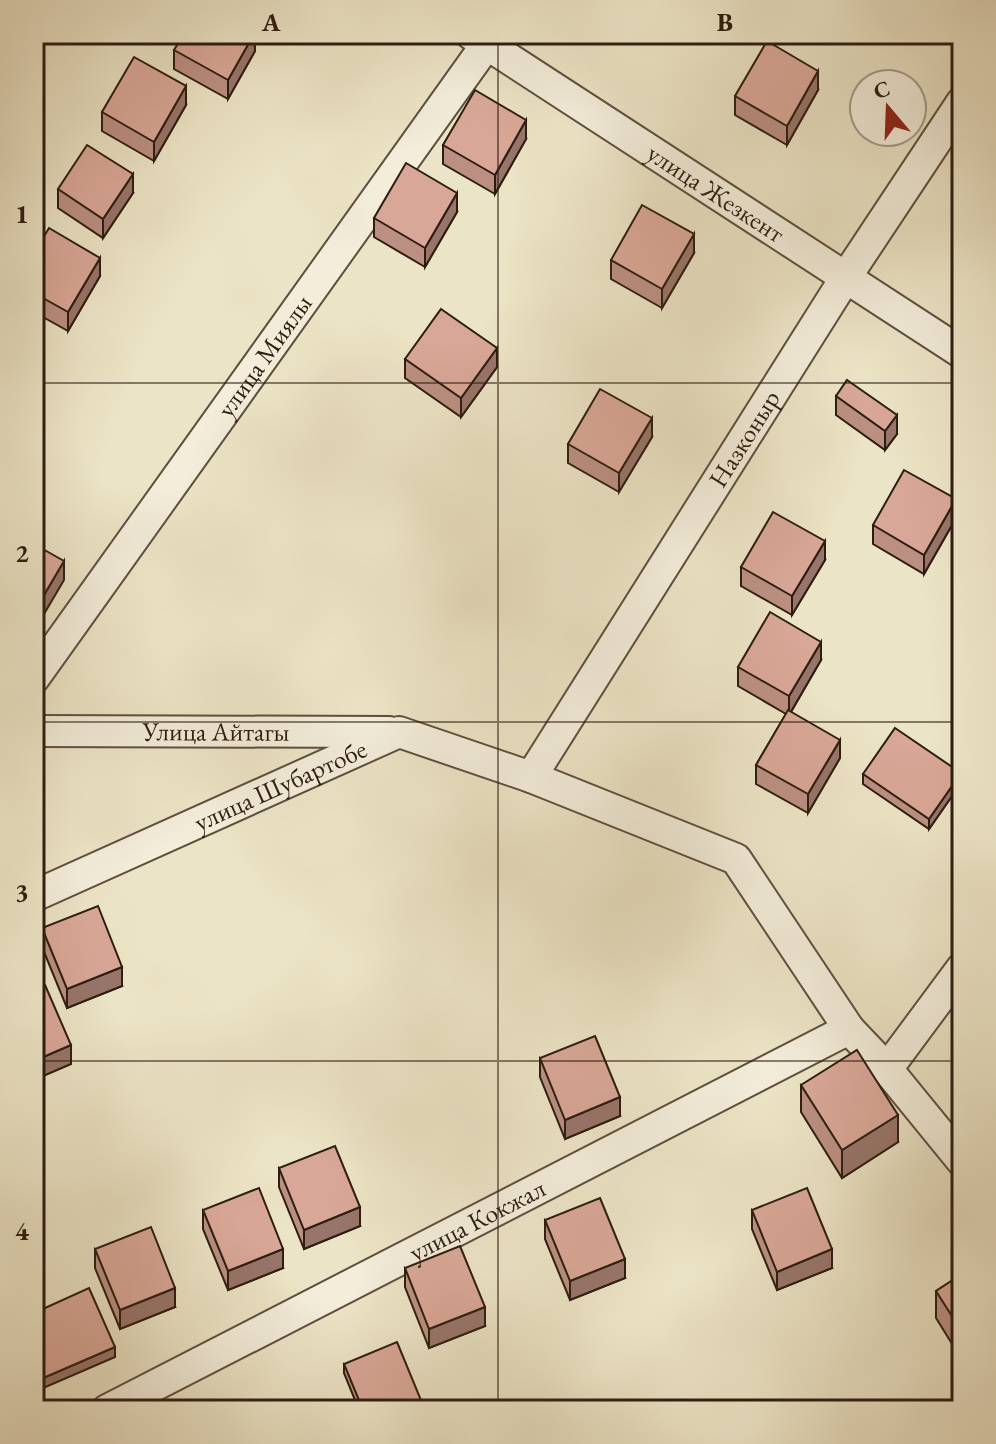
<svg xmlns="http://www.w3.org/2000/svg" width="996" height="1444" viewBox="0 0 996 1444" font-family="'EB Garamond',serif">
<rect width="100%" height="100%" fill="#ece4c6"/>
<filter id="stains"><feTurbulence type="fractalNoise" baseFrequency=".0025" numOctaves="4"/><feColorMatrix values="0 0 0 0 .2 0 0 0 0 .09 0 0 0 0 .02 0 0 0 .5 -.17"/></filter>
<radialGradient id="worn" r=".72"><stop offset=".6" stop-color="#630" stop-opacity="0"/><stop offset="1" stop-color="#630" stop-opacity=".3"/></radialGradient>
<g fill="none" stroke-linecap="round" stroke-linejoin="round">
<g stroke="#5d4f3e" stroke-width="34">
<g id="minor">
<path id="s1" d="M471 34 962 353"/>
<path id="s2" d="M34 678 494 34"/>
<path id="s3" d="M34 731 389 732"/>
<path id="s4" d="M531 777 846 277 962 102"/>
<path id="s5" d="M34 896 399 732 531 777 736 859 849 1029 887 1069 962 1161"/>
<polyline points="887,1069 962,968"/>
<path id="s6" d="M107 1410 849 1029"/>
</g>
</g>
<use href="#minor" stroke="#f3edda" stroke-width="30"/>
</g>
<g fill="#bb9082" stroke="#2d1d10" stroke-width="2">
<polygon points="255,34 255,51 228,99 174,69 174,50"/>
<polygon points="818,90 787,145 735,115 735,96"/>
<polygon points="186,105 154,161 102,131 102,112"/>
<polygon points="526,139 495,194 443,164 443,145"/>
<polygon points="58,189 133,193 103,238 58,208"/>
<polygon points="457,212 425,267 374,237 374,218"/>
<polygon points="34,253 100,276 68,331 34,312"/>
<polygon points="694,253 662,308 611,279 611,260"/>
<polygon points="405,359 497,367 461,417 405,378"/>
<polygon points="836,396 897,434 885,450 836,415"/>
<polygon points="652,437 619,492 568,463 568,444"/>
<polygon points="956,518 924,574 873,544 873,525"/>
<polygon points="825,560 792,615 741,586 741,567"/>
<polygon points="821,660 791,712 840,758 808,813 756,784 756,765 786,714 738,686 738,667"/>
<polygon points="863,774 961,783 929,829 863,784"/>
<polygon points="42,928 122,986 67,1008 42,947"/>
<polygon points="540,1058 620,1116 565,1139 540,1077"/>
<polygon points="801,1085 898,1142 842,1178 801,1112"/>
<polygon points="279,1168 360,1226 304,1249 279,1187"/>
<polygon points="203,1210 283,1268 228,1290 203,1229"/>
<polygon points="752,1210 832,1268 777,1290 752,1229"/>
<polygon points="545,1220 625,1278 570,1300 545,1239"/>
<polygon points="95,1249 175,1307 120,1329 95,1268"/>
<polygon points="405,1268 485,1326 429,1348 405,1287"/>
<polygon points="962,1274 962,1360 936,1318 936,1291"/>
<polygon points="344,1364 425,1410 359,1410 344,1373"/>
</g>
<g fill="#98756a" stroke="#2d1d10" stroke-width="2">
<polygon points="254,34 255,51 228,99 228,80"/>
<polygon points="818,71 818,90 787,145 787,126"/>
<polygon points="186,86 186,105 154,161 154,142"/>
<polygon points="526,120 526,139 495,194 495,175"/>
<polygon points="133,174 133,193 103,238 103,219"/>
<polygon points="457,193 457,212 425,267 425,248"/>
<polygon points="694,234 694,253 662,308 662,289"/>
<polygon points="100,258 100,276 68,331 68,312"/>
<polygon points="497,348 497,367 461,417 461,398"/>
<polygon points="897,415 897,434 885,450 885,431"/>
<polygon points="652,418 652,437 619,492 619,473"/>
<polygon points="956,499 956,518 924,574 924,555"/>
<polygon points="825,541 825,560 792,615 792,596"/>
<polygon points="64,561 64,580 34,631 34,612"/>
<polygon points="821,642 821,660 789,715 789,696"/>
<polygon points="840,740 840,758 808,813 808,794"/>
<polygon points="961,773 961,783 929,829 929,819"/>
<polygon points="122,967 122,986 67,1008 67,989"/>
<polygon points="71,1045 71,1064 34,1080 34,1061"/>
<polygon points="620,1097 620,1116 565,1139 565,1120"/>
<polygon points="898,1115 898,1142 842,1178 842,1150"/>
<polygon points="360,1207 360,1226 304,1249 304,1230"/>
<polygon points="283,1249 283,1268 228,1290 228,1271"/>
<polygon points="832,1249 832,1268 777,1290 777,1272"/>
<polygon points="625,1259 625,1278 570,1300 570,1281"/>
<polygon points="175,1288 175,1307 120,1329 120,1310"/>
<polygon points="485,1307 485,1326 429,1348 429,1329"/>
<polygon points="115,1347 115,1357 34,1392 34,1382"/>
</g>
<g fill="#d9a797" stroke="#2d1d10" stroke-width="2">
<polygon points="184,34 254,34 228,80 174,50"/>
<polygon points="767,41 818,71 787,126 735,96"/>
<polygon points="134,57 186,86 154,142 102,112"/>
<polygon points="475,90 526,120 495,175 443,145"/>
<polygon points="87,145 133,174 103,219 58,189"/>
<polygon points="406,163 457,193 425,248 374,218"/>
<polygon points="642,205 694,234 662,289 611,260"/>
<polygon points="49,228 100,258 68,312 34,293 34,253"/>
<polygon points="441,309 497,348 461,398 405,359"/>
<polygon points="847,380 897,415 885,431 836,396"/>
<polygon points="600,389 652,418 619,473 568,444"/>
<polygon points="904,470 956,499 924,555 873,525"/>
<polygon points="773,512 825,541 792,596 741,567"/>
<polygon points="34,544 64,561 34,612"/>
<polygon points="770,612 821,642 789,696 738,667"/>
<polygon points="788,710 840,740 808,794 756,765"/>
<polygon points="895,728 961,773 929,819 863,774"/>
<polygon points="98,906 122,967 67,989 42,928"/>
<polygon points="45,985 71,1045 34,1061 34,990"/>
<polygon points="595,1036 620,1097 565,1120 540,1058"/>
<polygon points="857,1050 898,1115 842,1150 801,1085"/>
<polygon points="335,1146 360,1207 304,1230 279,1168"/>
<polygon points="259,1188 283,1249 228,1271 203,1210"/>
<polygon points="807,1188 832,1249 777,1272 752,1210"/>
<polygon points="600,1198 625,1259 570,1281 545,1220"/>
<polygon points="151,1227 175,1288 120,1310 95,1249"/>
<polygon points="460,1246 485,1307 429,1329 405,1268"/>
<polygon points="962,1274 962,1332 936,1291"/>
<polygon points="89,1288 115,1347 34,1382 34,1313"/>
<polygon points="397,1342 425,1410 363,1410 344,1364"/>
</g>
<path fill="none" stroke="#2d1d10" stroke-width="2" stroke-opacity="0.55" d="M498 34V1410M34 383H962M34 722H962M34 1061H962"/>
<g text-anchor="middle" stroke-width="7" stroke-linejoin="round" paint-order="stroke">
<g font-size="26" fill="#2d1d10" stroke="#f3edda">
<text dy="9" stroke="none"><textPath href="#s1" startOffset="292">улица Жезкент</textPath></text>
<text dy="9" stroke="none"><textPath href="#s2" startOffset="396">улица Миялы</textPath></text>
<text dy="9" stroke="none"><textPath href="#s4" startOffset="400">Назконыр</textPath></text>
<text dy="9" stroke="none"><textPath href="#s3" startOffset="182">Улица Айтагы</textPath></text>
<text dy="9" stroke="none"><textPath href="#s5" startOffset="270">улица Шубартобе</textPath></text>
<text dy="9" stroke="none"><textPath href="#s6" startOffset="416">улица Кокжал</textPath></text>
</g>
</g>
<rect width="996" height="1444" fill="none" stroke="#ece4c6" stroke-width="88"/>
<g transform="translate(888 108) rotate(341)"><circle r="38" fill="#f3edda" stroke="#a49a89" stroke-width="2"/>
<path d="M0-6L14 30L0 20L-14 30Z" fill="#8f2418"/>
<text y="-12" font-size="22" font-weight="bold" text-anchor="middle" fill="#2d1d10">С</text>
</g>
<rect x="44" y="44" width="908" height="1356" fill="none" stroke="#2d1d10" stroke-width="3"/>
<g font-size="26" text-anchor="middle" font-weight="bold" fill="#2d1d10">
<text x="271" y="31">A</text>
<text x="725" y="31">B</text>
<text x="22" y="223">1</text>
<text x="22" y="562">2</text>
<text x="22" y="901">3</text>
<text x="22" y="1240">4</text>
</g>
<rect width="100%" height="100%" filter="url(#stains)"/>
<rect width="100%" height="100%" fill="url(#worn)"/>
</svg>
